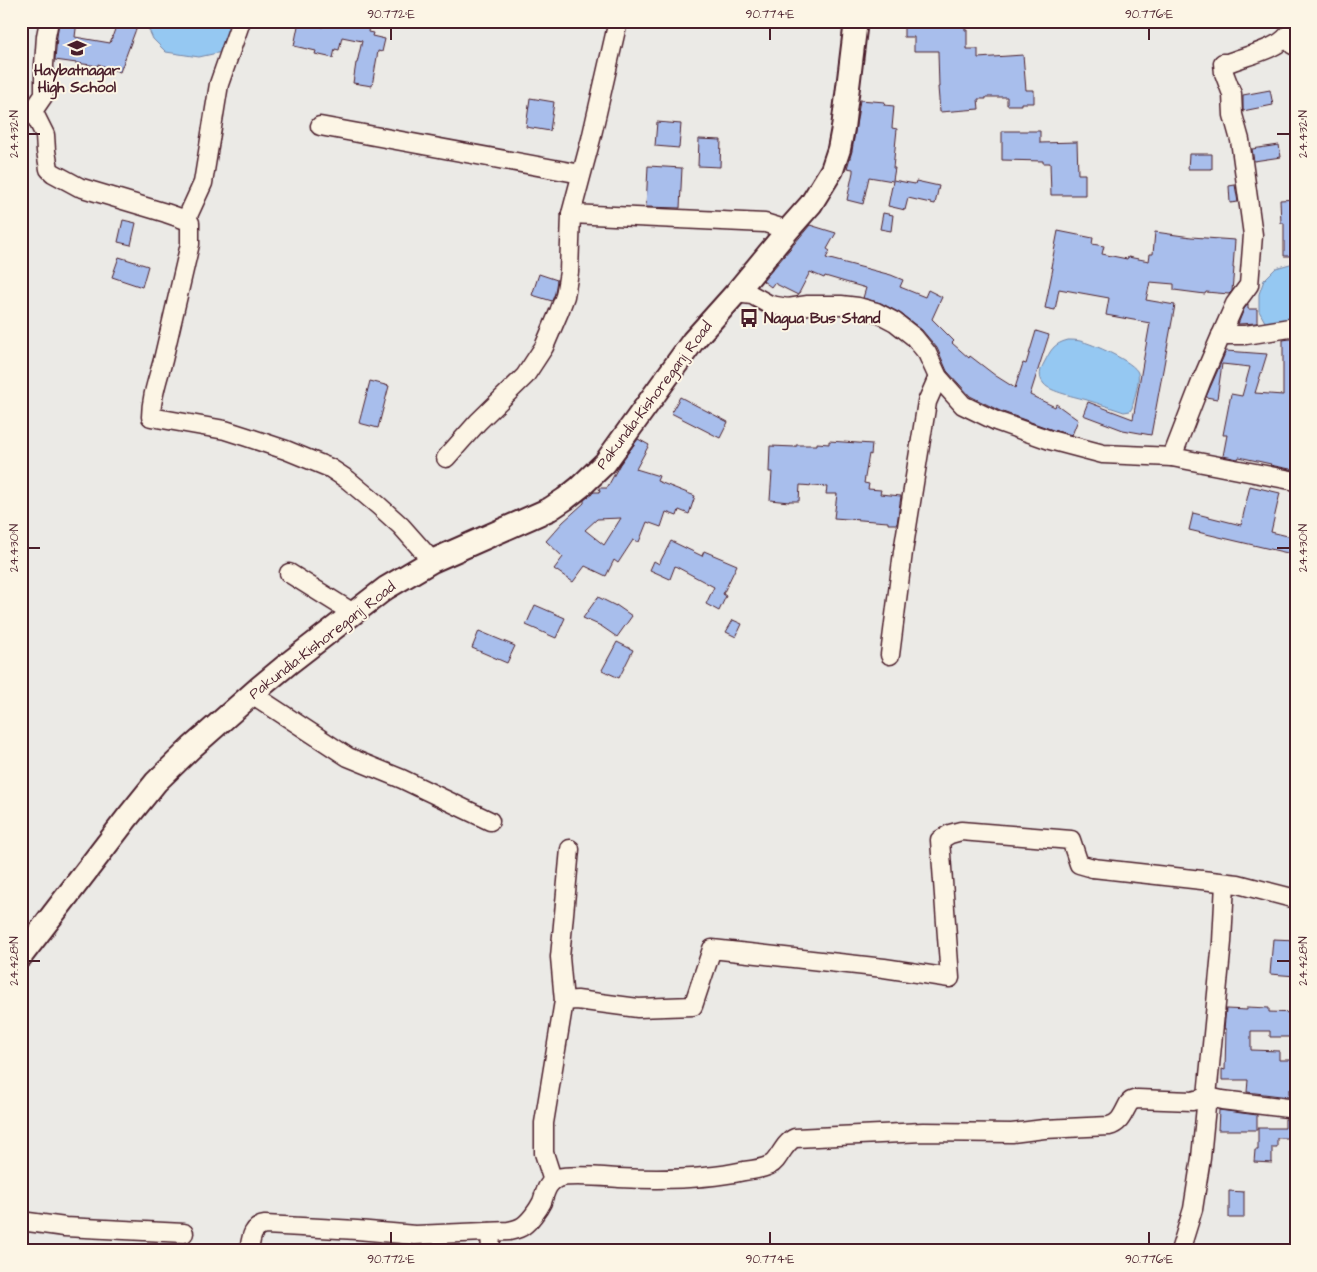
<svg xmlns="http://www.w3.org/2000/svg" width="1317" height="1272" viewBox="0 0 1317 1272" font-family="'Architects Daughter',sans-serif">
<rect width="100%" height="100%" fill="#ebeae6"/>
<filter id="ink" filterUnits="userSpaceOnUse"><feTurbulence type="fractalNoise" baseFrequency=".02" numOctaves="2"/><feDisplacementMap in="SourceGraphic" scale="10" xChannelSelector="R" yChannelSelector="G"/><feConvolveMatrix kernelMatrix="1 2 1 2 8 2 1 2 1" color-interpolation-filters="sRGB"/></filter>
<g filter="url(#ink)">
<g fill="#95c8f2" stroke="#7784a2">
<polygon points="145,21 241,21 231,50 199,57 166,52 153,39"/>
<polygon points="1290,264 1296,264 1296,321 1270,324 1265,322 1259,311 1259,294 1264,280 1276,268"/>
<path d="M1068 340C1072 340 1076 340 1080 341 1091 343 1135 362 1138 373 1140 379 1134 400 1132 408L1130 411 1124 412C1112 408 1100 404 1087 400 1077 397 1050 392 1044 384 1038 377 1040 370 1044 363 1051 350 1053 344 1068 340Z"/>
</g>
<g fill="#a8beec" stroke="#4a1f2b" fill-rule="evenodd">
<polygon points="59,21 77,21 75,37 110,43 118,21 139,21 120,72 98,64 98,66 55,60 57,37"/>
<polygon points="299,21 323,27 324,21 370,21 368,32 373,33 372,36 385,39 382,52 378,51 372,86 353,83 356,63 357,63 362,41 342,37 339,50 335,49 333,58 315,54 316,51 294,46"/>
<polygon points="904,21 965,21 965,30 967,30 967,49 978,49 978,58 1023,55 1026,90 1034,90 1034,103 1021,103 1021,105 1007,105 1007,97 986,97 986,99 978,99 979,109 940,112 938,87 939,87 938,52 938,51 914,51 914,37 904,37"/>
<polygon points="1270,90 1273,105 1243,111 1243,95"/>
<polygon points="530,98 554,102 550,131 526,127"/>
<polygon points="860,100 885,102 884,105 894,106 892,128 897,129 893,168 895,168 893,180 915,184 916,181 939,186 935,204 908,198 905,210 888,206 893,181 869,177 863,204 847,200 853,172 853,169 847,168 852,151"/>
<polygon points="657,122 681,124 679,148 655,146"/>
<polygon points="1002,131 1040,131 1040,143 1077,142 1078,174 1085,174 1085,195 1051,195 1050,163 1043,163 1043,161 1002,160"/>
<polygon points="699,139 721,140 720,167 698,166"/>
<polygon points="1279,145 1281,157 1254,161 1252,149"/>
<polygon points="1189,154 1212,154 1212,169 1188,169"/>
<polygon points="648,166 682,168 680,208 646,207"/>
<polygon points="1235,185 1238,202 1230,203 1229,186"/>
<polygon points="1296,199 1296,256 1284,256 1284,223 1281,223 1280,200"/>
<polygon points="883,213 893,215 891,231 880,229"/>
<polygon points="123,220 136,223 131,245 118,242"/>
<polygon points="810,225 836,233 827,249 830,251 826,258 891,275 903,280 900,287 925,297 928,290 942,297 932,319 954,341 952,343 969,358 970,356 996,376 1015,388 1023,363 1026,364 1036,331 1049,335 1030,395 1055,407 1056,404 1078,420 1072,435 1053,430 1000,411 970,396 947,371 937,348 922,330 900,313 881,303 863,298 866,288 825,276 824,278 810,272 798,295 774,283 771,287 763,281"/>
<polygon points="1058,231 1093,238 1092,244 1104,246 1102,254 1127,259 1128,257 1149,261 1150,254 1153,254 1155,232 1191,237 1235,240 1233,268 1234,268 1232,291 1229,294 1206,292 1205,294 1174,290 1174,284 1150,282 1146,300 1175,305 1151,435 1123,430 1083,415 1088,402 1133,419 1150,323 1106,315 1109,298 1059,289 1055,310 1045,308 1053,268 1051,267"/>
<polygon points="119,257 148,266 142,287 112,277"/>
<polygon points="539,274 557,280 555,293 552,301 532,295"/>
<polygon points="1248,304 1248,309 1257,309 1257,323 1238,324 1244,309"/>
<polygon points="1290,339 1296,339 1296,464 1295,470 1270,465 1271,464 1239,457 1238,459 1223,456 1227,435 1223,435 1231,394 1242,396 1250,367 1222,364 1217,399 1206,397 1226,351 1267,354 1255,393 1283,395 1283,340"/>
<polygon points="370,381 389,386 378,428 359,423"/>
<polygon points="680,397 728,422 720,438 671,413"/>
<path d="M638 439 649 445 636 469 659 476 657 481 695 496 689 514 679 510 677 516 666 512 661 527 647 522 639 542 633 540 618 563 614 560 606 576 585 566 573 582 554 569 563 557 546 541 563 522 584 503V500L594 492H600L599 488H607L620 464ZM621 518 604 545 585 530 597 519Z"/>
<polygon points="829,441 872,444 871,455 869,454 864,483 869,484 868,489 881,490 880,494 901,496 897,524 888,524 888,522 834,518 837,494 826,494 827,487 800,485 799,501 789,501 789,502 770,500 772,472 769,472 770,446 796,447 796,445 817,445 817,443 829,444"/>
<polygon points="1250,486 1280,493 1271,532 1296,538 1296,555 1189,530 1193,513 1241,525"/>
<polygon points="671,541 702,556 704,551 737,565 723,594 726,596 719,611 706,604 714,587 675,566 670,579 650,570 654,561 659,564"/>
<polygon points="598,597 616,606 616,605 632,616 617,637 601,626 583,618"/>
<polygon points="535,605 565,618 556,638 526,625"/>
<polygon points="733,620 742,624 736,637 726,632"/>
<polygon points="479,631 515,646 507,663 472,648"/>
<polygon points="617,642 633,650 619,678 602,670"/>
<polygon points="1273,939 1296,940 1296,976 1270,974"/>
<polygon points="1247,1007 1269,1008 1269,1012 1296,1013 1296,1037 1270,1037 1270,1031 1251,1031 1251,1050 1279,1051 1279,1060 1296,1060 1296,1090 1289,1090 1289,1097 1247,1092 1248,1080 1222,1080 1222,1069 1225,1070 1226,1029 1224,1029 1226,1009 1247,1010"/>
<polygon points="1219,1110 1257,1115 1257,1130 1218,1130"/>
<polygon points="1285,1119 1296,1119 1296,1138 1277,1138 1277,1147 1272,1147 1272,1163 1254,1162 1255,1150 1258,1150 1258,1128 1285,1128"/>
<polygon points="1229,1191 1244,1192 1244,1218 1229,1218"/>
</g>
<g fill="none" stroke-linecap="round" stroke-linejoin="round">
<g stroke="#4a1f2b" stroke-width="21">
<g id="minor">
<path d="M49 21 46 36 44 65V95L33 111 45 135 46 151 49 169 53 173 79 187 166 213 186 220 190 223V244C181 283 172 322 163 360 158 379 151 397 151 417L225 430 247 437 286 450 330 468 348 480 379 506 401 526 432 561"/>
<polyline points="320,126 581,174"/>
<polyline points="571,214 765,223 788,230"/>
<polyline points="186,220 203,183 219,84 241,21"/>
<polyline points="736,293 752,295 770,305 788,308 808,305 841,305 858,307 876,312 895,322 914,337 927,353 938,377 963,405 996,421 1050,440 1103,454 1172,457 1296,481"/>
<polyline points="1221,335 1246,335 1296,327"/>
<path d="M1172 457 1201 382 1223 331 1235 304 1249 285 1253 235 1240 140 1233 115 1232 94 1224 73 1223 63H1228C1245 56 1278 49 1288 35L1293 45 1296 42"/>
<polyline points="446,458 478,422 525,376 544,347 559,312 565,296 569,272 571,214 591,139 618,21"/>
<polyline points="289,573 353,613"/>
<polyline points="890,655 903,552 927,402 938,377"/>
<polyline points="252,694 348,757 402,779 490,821"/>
<polyline points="1093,868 1238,884 1296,899"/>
<polyline points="564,1001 577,1000 638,1008 693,1006 712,949 884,968 950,978 940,840 950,834 961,831 1071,840 1079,864 1093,868 1086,866"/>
<polyline points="553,1181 544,1153 544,1123 564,1001 560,957 570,849"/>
<polyline points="21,1221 65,1227 184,1233"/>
<polyline points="490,1232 491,1251"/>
<path d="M249 1251C251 1240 251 1227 265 1225L357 1230 415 1235 509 1231C513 1230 519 1229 523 1226 530 1221 538 1210 542 1202 545 1193 547 1182 558 1178 570 1174 604 1177 619 1178 660 1180 703 1180 744 1171 753 1170 762 1169 770 1165 779 1161 783 1143 795 1138L923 1132 1012 1133 1044 1129 1109 1126C1121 1123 1123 1113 1129 1103L1131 1101 1137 1099 1192 1101 1208 1097 1222 1100 1296 1109"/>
<polyline points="1180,1251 1193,1209 1201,1158 1222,942 1225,883"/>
</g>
</g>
<g stroke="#4a1f2b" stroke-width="26">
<polyline id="major" points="21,956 127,818 156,782 191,748 260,687 289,663 386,588 432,561 550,509 565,499 580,487 605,463 693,341 736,293 788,230 811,204 832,170 839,149 843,128 856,21"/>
</g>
<use href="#minor" stroke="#fcf5e5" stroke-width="18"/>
<use href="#major" stroke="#fcf5e5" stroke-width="22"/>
</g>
</g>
<path fill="none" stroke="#4a1f2b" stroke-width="2" d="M391 28V40M770 28V40M1149 28V40M28 134H40M1277 134H1290M28 548H40M1277 548H1290M28 961H40M1277 961H1290M391 1232V1244M770 1232V1244M1149 1232V1244"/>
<defs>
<g id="school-bare" transform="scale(1.5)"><path d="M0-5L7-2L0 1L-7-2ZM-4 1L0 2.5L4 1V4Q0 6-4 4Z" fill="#4a1f2b" stroke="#fcf5e5" stroke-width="2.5" paint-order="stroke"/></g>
<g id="bus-bare" transform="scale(1.5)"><path d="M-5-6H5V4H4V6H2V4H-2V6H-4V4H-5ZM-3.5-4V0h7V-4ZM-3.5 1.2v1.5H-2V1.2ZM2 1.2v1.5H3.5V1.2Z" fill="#4a1f2b" stroke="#fcf5e5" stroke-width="2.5" paint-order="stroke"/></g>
</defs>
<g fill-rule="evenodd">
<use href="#school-bare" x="77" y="48"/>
<use href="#bus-bare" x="749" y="318"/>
</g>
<g text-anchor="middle" stroke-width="4" stroke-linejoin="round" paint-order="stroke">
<g font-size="15" font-weight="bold" fill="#4a1f2b" stroke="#fcf5e5">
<text x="77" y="75">Haybatnagar<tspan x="77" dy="17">High School</tspan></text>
<text x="764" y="323" text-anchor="start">Nagua Bus Stand</text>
</g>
<g font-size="15" fill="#4a1f2b" stroke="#fcf5e5">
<text transform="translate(654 395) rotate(-53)" y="5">Pakundia-Kishoreganj Road</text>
<text transform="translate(322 640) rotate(-38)" y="5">Pakundia-Kishoreganj Road</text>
</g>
</g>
<rect width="1317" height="1272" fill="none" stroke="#fcf5e5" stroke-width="55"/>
<rect x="28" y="28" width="1262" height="1216" fill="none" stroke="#4a1f2b" stroke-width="2"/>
<g font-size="12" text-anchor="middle" fill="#4a1f2b">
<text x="391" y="18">90.772°E</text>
<text x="770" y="18">90.774°E</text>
<text x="1149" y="18">90.776°E</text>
<text transform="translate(14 134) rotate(-90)" y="4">24.432°N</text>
<text transform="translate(1303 134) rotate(-90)" y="4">24.432°N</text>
<text transform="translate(14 548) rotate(-90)" y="4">24.430°N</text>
<text transform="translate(1303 548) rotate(-90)" y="4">24.430°N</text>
<text transform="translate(14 961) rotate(-90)" y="4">24.428°N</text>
<text transform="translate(1303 961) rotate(-90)" y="4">24.428°N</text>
<text x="391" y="1263">90.772°E</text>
<text x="770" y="1263">90.774°E</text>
<text x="1149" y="1263">90.776°E</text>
</g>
</svg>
